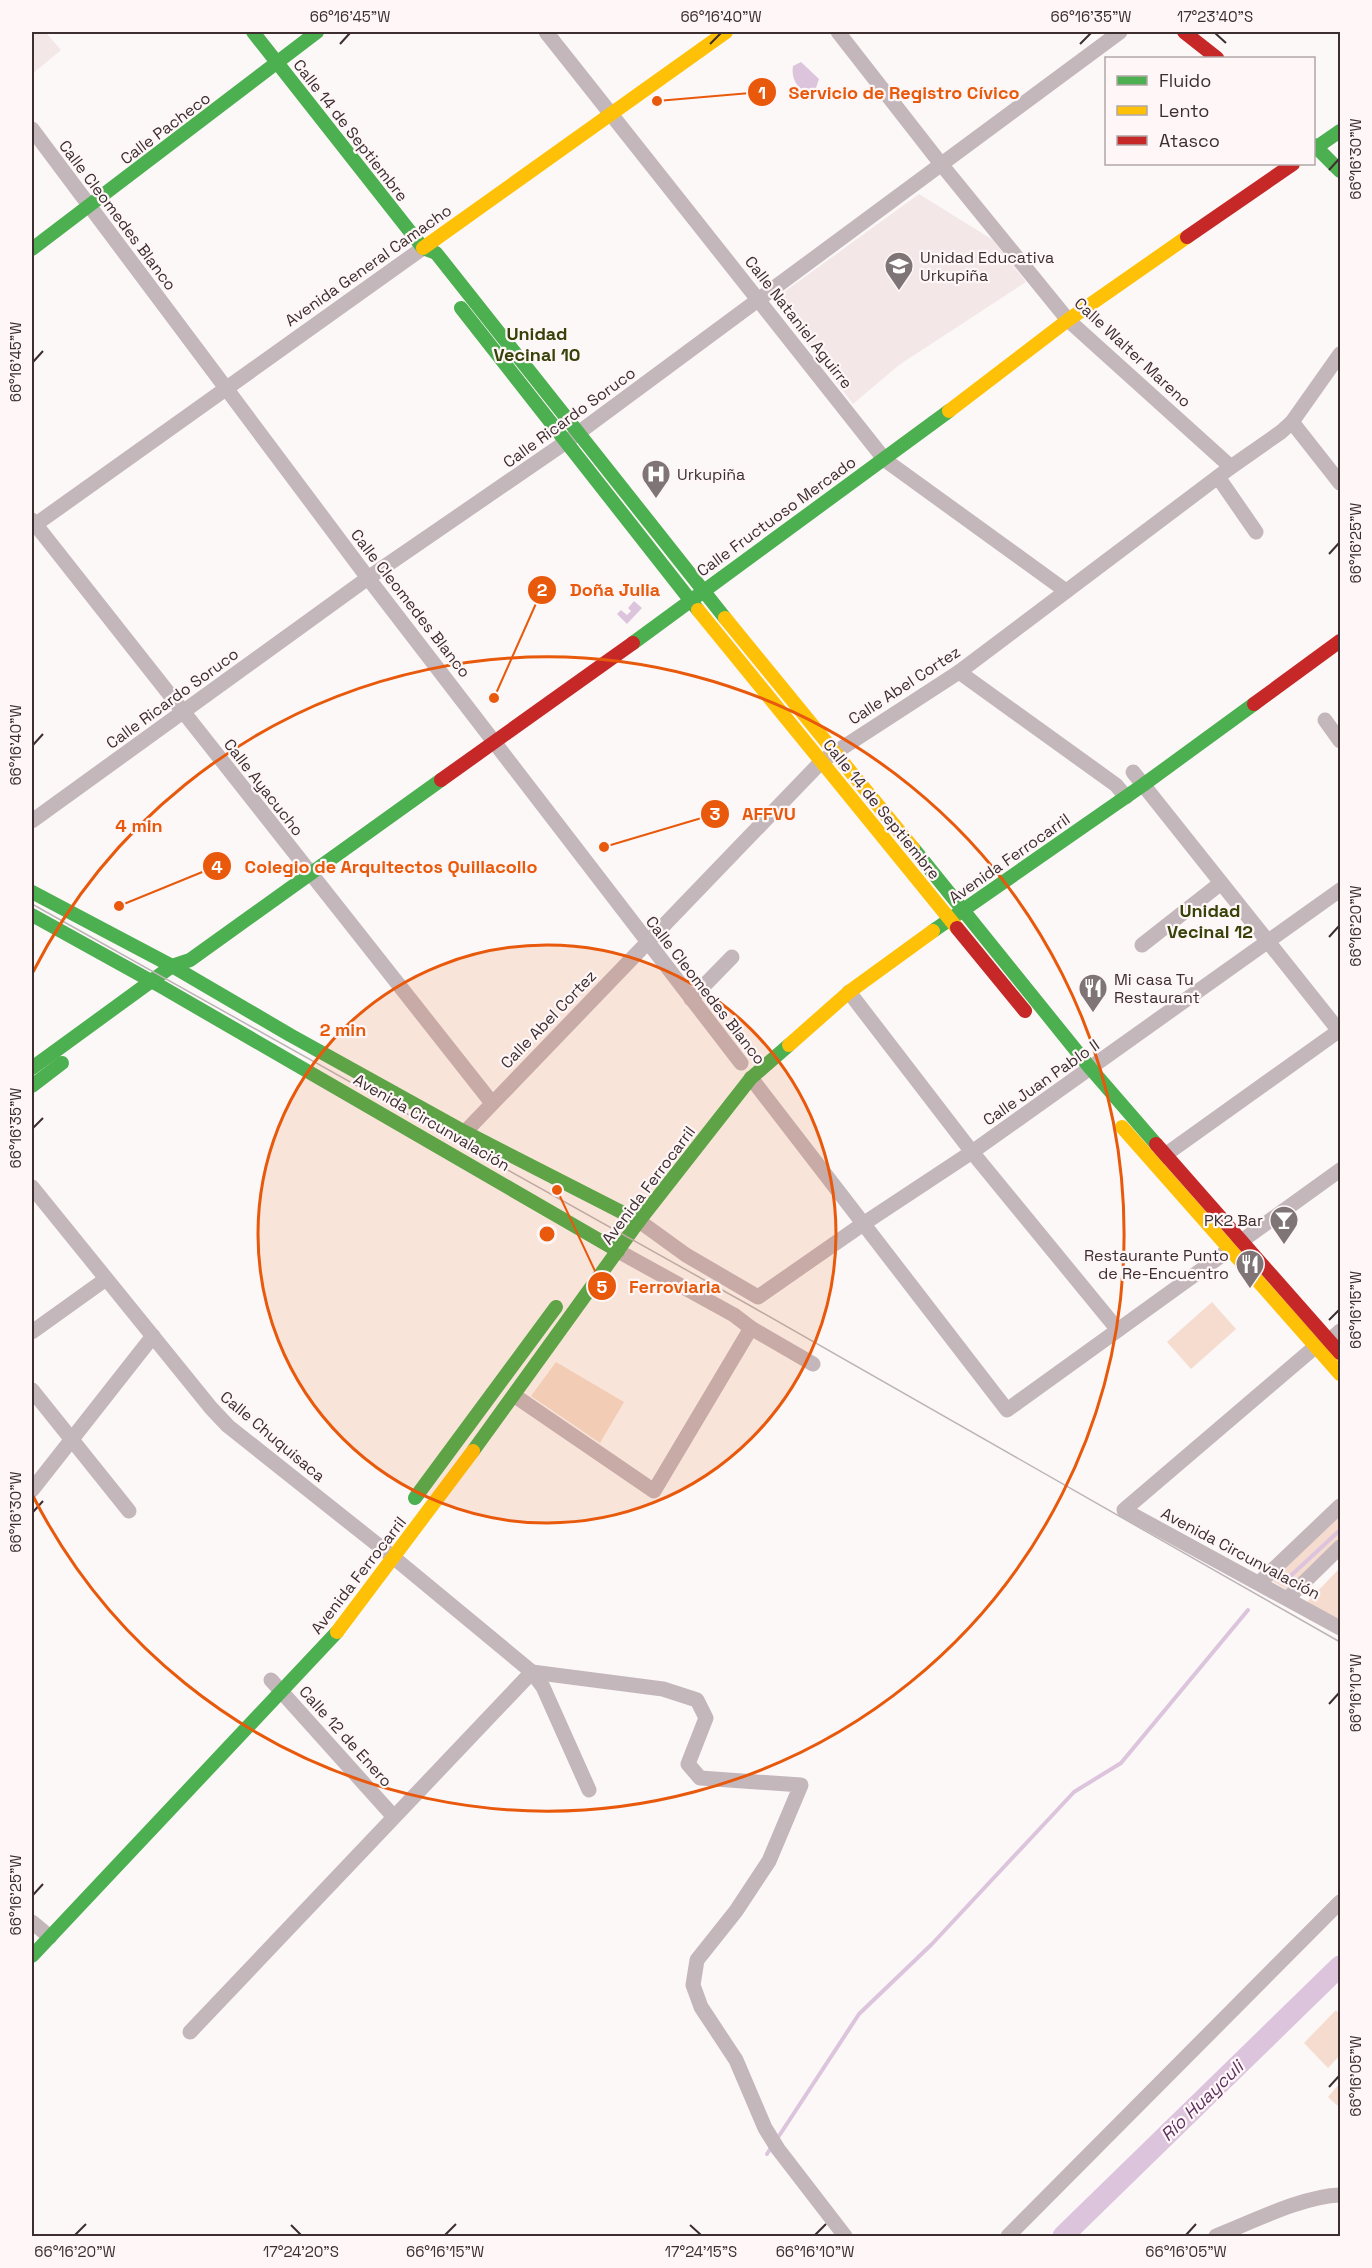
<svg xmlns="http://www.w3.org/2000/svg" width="1372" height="2268" viewBox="0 0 1372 2268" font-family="'Space Grotesk',sans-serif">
<rect width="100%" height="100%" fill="#fcf8f8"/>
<g fill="#f3e7e8">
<polygon points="32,32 50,32 47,34 61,50 32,74"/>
<polygon points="919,194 993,240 1026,282 899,365 853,404 773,300"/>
</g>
<g fill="#f5dcce">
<polygon points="1212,1302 1236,1329 1191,1369 1167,1342"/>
<polygon points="556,1362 624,1402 600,1443 531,1396"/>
<polygon points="1340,1514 1340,1539 1287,1590 1270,1580"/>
<polygon points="1340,1568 1340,1620 1307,1602"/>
<polygon points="1336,2010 1340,2015 1340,2055 1328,2068 1304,2043"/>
<polygon points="1340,2083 1340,2108 1328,2097"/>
</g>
<g fill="#ddc4dd">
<path d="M801 62 819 79 816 88 807 92C796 88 791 77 793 66Z"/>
<polygon points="634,601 642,608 627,624 617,614 621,610 627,615 631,611 628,608"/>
</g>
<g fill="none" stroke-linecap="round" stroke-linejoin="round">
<g stroke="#ddc4dd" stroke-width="4">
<polyline points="1283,1583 1340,1530"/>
<polyline points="777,2139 859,2014 932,1944 1074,1792 1121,1763 1248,1610"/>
<polyline points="767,2154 772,2146"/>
</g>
<polyline stroke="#ddc4dd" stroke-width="21" points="1063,2236 1340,1966"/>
<g stroke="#c4b7bc" stroke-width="15">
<polyline points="546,32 885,460 1066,591"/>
<polyline points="838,32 941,164 1068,320 1231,467"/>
<polyline points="32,129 368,578 741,1063"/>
<polyline points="1292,422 1340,483"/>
<polyline points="1218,477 1256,532"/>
<polyline points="32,520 492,1103"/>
<polyline points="32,527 423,248"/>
<polyline points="959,672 1116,785 1126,797"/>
<polyline points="1325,720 1340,741"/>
<polyline points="1133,772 1340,1032"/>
<polyline points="32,821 368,578 566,442 1120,32"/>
<polyline points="1142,945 1221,883"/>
<polyline points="849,992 972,1152 1118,1330"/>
<polyline points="691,999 732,957"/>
<polyline points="751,1078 1007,1410 1340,1170"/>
<polyline points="465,1132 822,761 959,672 1231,467 1281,432 1292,422 1340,354"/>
<polyline points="1158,1160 1340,1030"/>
<polyline points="32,1187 211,1408 228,1426 393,1557 532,1672 543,1687 589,1790"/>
<polyline points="639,1221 686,1255 758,1297 863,1224 972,1152 1340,890"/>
<polyline points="618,1251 734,1315 751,1328 813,1364"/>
<polyline points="1340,1331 1329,1341 1315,1347 1124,1510 1340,1628"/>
<polyline points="32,1332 106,1279"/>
<polyline points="32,1390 129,1511"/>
<polyline points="515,1396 654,1491 751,1328"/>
<polyline points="32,1490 153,1336"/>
<polyline points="1259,1583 1340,1506"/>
<polyline points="1288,1598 1340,1547"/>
<polyline points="532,1672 663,1689 697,1700 706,1718 688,1764 700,1778 801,1785 769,1861 736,1911 697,1960 693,1985 701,2007 736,2060 765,2128 778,2149 845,2236"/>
<polyline points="271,1680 394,1817"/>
<polyline points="32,1922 50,1937"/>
<polyline points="190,2032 532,1672"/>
<polyline points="1008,2236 1340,1902"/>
<path d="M1216 2236C1252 2222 1303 2196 1340 2195"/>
</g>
<g stroke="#4caf50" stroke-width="14">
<polyline points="253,32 423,248 436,253 725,618"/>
<polyline points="1314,145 1340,171"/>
<polyline points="1314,149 1340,131"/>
<polyline points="32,249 317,32"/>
<polyline points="461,308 698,610"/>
<polyline points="633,643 949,411"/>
<polyline points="913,848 1091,1069 1156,1144"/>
<polyline points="32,892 172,966 290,1035 465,1132 639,1221"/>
<polyline points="32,915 162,987 618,1251"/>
<polyline points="933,931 1143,785 1254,704"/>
<polyline points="32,1068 172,966 190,960 441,780"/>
<polyline points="32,1086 62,1063"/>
<polyline points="473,1451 639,1221 751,1078 789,1045"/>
<polyline points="415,1498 556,1307"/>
<polyline points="32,1956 337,1632"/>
</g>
<g stroke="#ffc107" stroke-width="14">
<polyline points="423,248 726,32"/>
<polyline points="949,411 1068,320 1187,237"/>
<polyline points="698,610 957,928"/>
<polyline points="725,618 913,848"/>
<polyline points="789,1045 849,992 933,931"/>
<polyline points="1122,1127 1340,1374"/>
<polyline points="337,1632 473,1451"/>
</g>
<g stroke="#c62828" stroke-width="14">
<polyline points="1184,32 1217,58"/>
<polyline points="1187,237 1293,164"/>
<polyline points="1254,704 1340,641"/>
<polyline points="441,780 633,643"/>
<polyline points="957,928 1025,1011"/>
<polyline points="1156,1144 1340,1353"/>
</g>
<polyline stroke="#bcb4b7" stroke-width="1.5" points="32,904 749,1305 1340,1642"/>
</g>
<path fill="none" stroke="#3d2e30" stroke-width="2" d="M1215 33 1226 43M340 44 350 33M710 44 721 33M1080 44 1091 33M1329 170 1339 159M33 362 43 351M1329 554 1339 543M33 745 43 734M1329 937 1339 926M33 1128 43 1118M1329 1320 1339 1310M33 1512 43 1501M1329 1704 1339 1693M33 1895 43 1884M1329 2087 1339 2076M291 2225 301 2235M690 2225 701 2235M75 2235 86 2224M445 2235 456 2224M815 2235 826 2224M1186 2235 1196 2224"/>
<circle cx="547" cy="1234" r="289" fill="#e8590c" fill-opacity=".12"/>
<g fill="none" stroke="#e8590c" stroke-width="3">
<circle cx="547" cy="1234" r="289"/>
<path d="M33 972A577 577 0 1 1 33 1496"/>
</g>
<defs>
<g id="school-pin" transform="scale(1.5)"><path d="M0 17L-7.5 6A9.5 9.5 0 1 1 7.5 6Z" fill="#807576" stroke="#fef6f7"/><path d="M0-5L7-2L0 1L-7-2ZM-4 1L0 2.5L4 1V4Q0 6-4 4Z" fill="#fff"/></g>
<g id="hospital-pin" transform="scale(1.5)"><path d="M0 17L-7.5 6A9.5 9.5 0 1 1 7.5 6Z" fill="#807576" stroke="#fef6f7"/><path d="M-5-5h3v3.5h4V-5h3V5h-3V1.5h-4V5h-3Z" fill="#fff"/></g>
<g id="restaurant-pin" transform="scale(1.5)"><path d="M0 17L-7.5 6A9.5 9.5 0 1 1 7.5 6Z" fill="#807576" stroke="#fef6f7"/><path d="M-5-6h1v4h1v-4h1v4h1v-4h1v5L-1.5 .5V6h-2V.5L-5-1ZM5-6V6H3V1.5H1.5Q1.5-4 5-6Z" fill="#fff"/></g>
<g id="bar-pin" transform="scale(1.5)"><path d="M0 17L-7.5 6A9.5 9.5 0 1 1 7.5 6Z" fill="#807576" stroke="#fef6f7"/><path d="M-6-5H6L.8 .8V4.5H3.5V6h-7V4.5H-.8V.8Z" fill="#fff"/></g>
</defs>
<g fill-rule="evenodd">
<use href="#school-pin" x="899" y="266"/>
<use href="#hospital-pin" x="656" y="474"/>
<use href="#restaurant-pin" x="1093" y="988"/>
<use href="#bar-pin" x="1284" y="1220"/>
<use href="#restaurant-pin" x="1250" y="1264"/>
</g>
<g text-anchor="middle" stroke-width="4.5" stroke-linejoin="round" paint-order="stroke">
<g font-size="16" fill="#3d2e30" stroke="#fef6f7">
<text transform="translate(165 128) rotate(-37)" y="6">Calle Pacheco</text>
<text transform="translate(351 130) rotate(52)" y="6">Calle 14 de Septiembre</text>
<text transform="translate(118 215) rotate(53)" y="6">Calle Cleomedes Blanco</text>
<text transform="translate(368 265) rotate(-35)" y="6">Avenida General Camacho</text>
<text transform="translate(799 322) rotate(52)" y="6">Calle Nataniel Aguirre</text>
<text transform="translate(1133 352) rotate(43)" y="6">Calle Walter Mareno</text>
<text transform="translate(569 417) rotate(-36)" y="6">Calle Ricardo Soruco</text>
<text transform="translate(776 516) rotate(-36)" y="6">Calle Fructuoso Mercado</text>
<text transform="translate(411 603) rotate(52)" y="6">Calle Cleomedes Blanco</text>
<text transform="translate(904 685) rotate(-33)" y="6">Calle Abel Cortez</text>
<text transform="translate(172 698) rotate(-36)" y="6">Calle Ricardo Soruco</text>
<text transform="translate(264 787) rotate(52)" y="6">Calle Ayacucho</text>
<text transform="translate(882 809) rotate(51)" y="6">Calle 14 de Septiembre</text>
<text transform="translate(1009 858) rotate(-35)" y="6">Avenida Ferrocarril</text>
<text transform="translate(706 990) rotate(52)" y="6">Calle Cleomedes Blanco</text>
<text transform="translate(548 1019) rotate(-46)" y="6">Calle Abel Cortez</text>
<text transform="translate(1041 1082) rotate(-35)" y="6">Calle Juan Pablo II</text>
<text transform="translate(432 1122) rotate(30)" y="6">Avenida Circunvalación</text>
<text transform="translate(648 1185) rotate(-53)" y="6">Avenida Ferrocarril</text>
<text transform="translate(273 1436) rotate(40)" y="6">Calle Chuquisaca</text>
<text transform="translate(1241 1553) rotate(28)" y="6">Avenida Circunvalación</text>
<text transform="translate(358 1575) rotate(-52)" y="6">Avenida Ferrocarril</text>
<text transform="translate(346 1736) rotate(48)" y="6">Calle 12 de Enero</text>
</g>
<g font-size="16" fill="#3d2e30" stroke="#fef6f7" text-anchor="start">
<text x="920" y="263">Unidad Educativa<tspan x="920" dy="18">Urkupiña</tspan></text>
<text x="677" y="480">Urkupiña</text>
<text x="1114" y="985">Mi casa Tu<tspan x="1114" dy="18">Restaurant</tspan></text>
<text x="1263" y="1226" text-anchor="end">PK2 Bar</text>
<text x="1229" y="1261" text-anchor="end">Restaurante Punto<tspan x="1229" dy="18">de Re-Encuentro</tspan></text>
</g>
<g font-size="18" font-weight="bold" fill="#364207" stroke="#fef6f7">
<text x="537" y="340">Unidad<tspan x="537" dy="21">Vecinal 10</tspan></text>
<text x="1210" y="917">Unidad<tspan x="1210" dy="21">Vecinal 12</tspan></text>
</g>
<g font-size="18" font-style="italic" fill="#5d3160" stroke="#fef6f7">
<text transform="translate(1202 2101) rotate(-44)" y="6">Río Huayculi</text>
</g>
</g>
<circle cx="547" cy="1234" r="9" fill="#e8590c" stroke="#fef6f7" stroke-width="3"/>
<g font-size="18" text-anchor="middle" font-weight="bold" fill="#e8590c" stroke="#fef6f7" stroke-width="4.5" stroke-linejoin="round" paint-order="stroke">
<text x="139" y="832">4 min</text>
<text x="343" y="1036">2 min</text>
</g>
<path fill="none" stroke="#e8590c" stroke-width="2" d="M657 101L762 92M494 698L542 590M604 847L715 814M119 906L217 866M557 1190L602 1286"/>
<g fill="#e8590c" stroke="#fef6f7" stroke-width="2">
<circle cx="657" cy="101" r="6"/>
<circle cx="494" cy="698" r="6"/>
<circle cx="604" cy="847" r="6"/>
<circle cx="119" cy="906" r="6"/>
<circle cx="557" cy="1190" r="6"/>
<circle cx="762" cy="92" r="15"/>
<circle cx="542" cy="590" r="15"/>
<circle cx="715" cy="814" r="15"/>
<circle cx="217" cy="866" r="15"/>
<circle cx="602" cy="1286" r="15"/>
</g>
<g font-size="18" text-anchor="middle" font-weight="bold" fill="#fff">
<text x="762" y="99">1</text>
<text x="542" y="596">2</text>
<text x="715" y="820">3</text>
<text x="217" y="873">4</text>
<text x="602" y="1293">5</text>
</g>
<g font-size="18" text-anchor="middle" font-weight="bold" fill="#e8590c" stroke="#fef6f7" stroke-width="4.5" stroke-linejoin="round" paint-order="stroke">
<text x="904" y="99">Servicio de Registro Cívico</text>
<text x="615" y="596">Doña Julia</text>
<text x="769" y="820">AFFVU</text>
<text x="391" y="873">Colegio de Arquitectos Quillacollo</text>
<text x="675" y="1293">Ferroviaria</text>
</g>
<rect width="1372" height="2268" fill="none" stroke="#fef6f7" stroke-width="66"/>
<rect x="1105" y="57" width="210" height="108" fill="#fef6f7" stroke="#b1a6a7" stroke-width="1.5"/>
<rect x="1117" y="76" width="30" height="9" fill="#4caf50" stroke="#b1a6a7" stroke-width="1.5"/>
<text x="1159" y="87" font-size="18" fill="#3d2e30">Fluido</text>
<rect x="1117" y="106" width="30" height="9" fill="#ffc107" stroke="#b1a6a7" stroke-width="1.5"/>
<text x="1159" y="117" font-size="18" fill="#3d2e30">Lento</text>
<rect x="1117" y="136" width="30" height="9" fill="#c62828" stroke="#b1a6a7" stroke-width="1.5"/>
<text x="1159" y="147" font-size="18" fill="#3d2e30">Atasco</text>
<rect x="33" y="33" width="1306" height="2202" fill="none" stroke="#3d2e30" stroke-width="2"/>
<g font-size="15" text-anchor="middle" fill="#3d2e30">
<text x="350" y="22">66°16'45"W</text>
<text x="721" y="22">66°16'40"W</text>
<text x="1091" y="22">66°16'35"W</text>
<text x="1215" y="22">17°23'40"S</text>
<text transform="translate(1356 159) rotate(-90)" y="5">66°16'30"W</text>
<text transform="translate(16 362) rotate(-90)" y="5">66°16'45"W</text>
<text transform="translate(1356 543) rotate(-90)" y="5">66°16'25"W</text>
<text transform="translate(16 745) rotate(-90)" y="5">66°16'40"W</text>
<text transform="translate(1356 926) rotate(-90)" y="5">66°16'20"W</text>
<text transform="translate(16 1128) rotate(-90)" y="5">66°16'35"W</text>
<text transform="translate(1356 1310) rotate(-90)" y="5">66°16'15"W</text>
<text transform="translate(16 1512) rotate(-90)" y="5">66°16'30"W</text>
<text transform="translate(1356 1693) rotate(-90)" y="5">66°16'10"W</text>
<text transform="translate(16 1895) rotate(-90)" y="5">66°16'25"W</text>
<text transform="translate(1356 2076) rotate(-90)" y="5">66°16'05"W</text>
<text x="75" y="2257">66°16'20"W</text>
<text x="301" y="2257">17°24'20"S</text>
<text x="445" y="2257">66°16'15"W</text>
<text x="701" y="2257">17°24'15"S</text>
<text x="815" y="2257">66°16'10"W</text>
<text x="1186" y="2257">66°16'05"W</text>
</g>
</svg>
